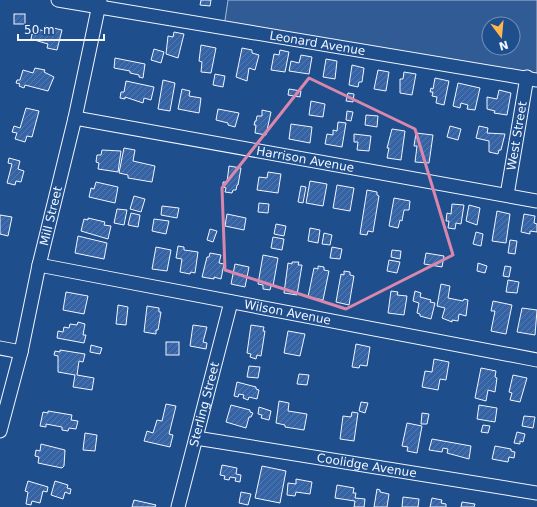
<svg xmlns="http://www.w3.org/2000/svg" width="537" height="507" viewBox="0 0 537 507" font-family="'DejaVu Sans',sans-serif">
<defs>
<pattern id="building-hatch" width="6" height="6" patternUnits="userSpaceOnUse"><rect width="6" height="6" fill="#3563a3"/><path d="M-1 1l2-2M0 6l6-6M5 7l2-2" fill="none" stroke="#537ab1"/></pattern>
</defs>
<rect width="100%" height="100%" fill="#1f4e8c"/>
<path fill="#305b95" stroke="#a8bbd7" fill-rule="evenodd" d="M228 0H537V80L224 27ZM489 24H513V48H489Z"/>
<g fill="url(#building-hatch)" stroke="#f2f6ff">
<polygon points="201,0 211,0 210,6 200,5"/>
<rect x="14" y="14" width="11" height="10"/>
<polygon points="45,26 62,30 57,50 47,48 48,44 31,39 32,34 36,35 37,29 44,31"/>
<polygon points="174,32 184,34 178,58 166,54 168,36 173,37"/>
<polygon points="201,45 216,48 211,73 201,72 202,62 199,61"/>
<polygon points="242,48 252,50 252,53 259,55 255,70 249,68 247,81 236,77"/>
<polygon points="154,49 164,52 161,63 151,60"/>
<polygon points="280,50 289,52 285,72 271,70 274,54 279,55"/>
<polygon points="301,55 312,57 309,74 289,71 291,61 299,63"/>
<polygon points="115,58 145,64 143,78 139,77 139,75 130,73 130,71 114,68"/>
<polygon points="326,59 337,61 335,79 323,77"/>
<polygon points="352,65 364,68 362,82 359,82 358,87 349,85"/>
<polygon points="35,68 45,70 44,72 54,77 48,91 25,85 24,88 19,86 20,84 16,83 17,80 20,80 23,70 33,73"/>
<polygon points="378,70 389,72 386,91 374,89"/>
<polygon points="404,72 416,74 412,95 400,93 400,79 403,79"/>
<polygon points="215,74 225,76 223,87 213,85"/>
<polygon points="435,78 449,81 444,105 436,103 437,97 432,96 433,92 430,92 431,88 433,89"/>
<polygon points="163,80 175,83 170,111 158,109"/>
<polygon points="126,81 154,87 151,100 144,98 143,103 125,97 125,99 120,98 121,92 124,92"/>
<polygon points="458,83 480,88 475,110 467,109 468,105 461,103 460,108 453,106"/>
<polygon points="182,89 190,91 189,96 201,98 199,113 178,109"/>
<polygon points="289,89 301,91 300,97 288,95"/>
<polygon points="499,90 511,93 507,115 494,113 495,111 487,109 487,97 497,99"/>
<polygon points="348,93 354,94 353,102 346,101"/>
<polygon points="311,101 325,104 323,117 309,115"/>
<polygon points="26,108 39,111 32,137 27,136 25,142 15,139 17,133 12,132 14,126 20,128"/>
<polygon points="218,109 239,113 235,127 228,125 228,123 216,120"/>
<polygon points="262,110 271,112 266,135 255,133 256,125 254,125 255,121 256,121 257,116 262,116"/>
<polygon points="347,111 353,112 351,121 346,120"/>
<polygon points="366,115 378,116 377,127 365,125"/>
<polygon points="338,122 346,123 342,147 325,144 327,134 333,135 333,130 337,131"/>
<polygon points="291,124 312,127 310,143 289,139"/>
<polygon points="450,126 461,129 458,140 447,137"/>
<polygon points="479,126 488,128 487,133 505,134 501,150 499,150 498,154 489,152 489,141 476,138"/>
<polygon points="392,129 405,131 401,160 387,158 389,148 387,148"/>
<polygon points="416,133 433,135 429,163 415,162 417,146 414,146"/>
<polygon points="354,134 371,136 369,151 357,150 358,142 354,142"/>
<polygon points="124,148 135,150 133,161 155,166 152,182 128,178 128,175 119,173"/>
<polygon points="102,150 121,151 118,172 98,169 99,163 96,162 97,155 101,155"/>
<polygon points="9,158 20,161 18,169 24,171 21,182 16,181 15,185 7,183 12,164 8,163"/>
<polygon points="229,166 241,168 238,185 237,185 236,190 233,190 232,193 225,192 226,188 223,187 223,182 227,182"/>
<polygon points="268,172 281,174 278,193 257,190 259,177 267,178"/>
<polygon points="310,181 327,184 323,206 306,203"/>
<polygon points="96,182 118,187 115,203 89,197 91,188 94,189"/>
<polygon points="337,185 354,188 350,211 333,208"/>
<polygon points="301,186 306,187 303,203 298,202"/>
<polygon points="367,190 377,192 377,195 379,196 373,232 368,231 367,235 360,234"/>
<polygon points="134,196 145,199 141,212 130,209"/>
<polygon points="394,198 410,201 409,210 404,210 402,221 400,220 398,228 389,226"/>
<polygon points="259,203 269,204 268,213 258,212"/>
<polygon points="452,204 464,205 461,224 456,223 455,229 448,228 449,221 446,221 447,213 451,214"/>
<polygon points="469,205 480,208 477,225 466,221"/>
<polygon points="162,206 179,208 177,218 161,215"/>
<polygon points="117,209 127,210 124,225 114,223"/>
<polygon points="497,211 510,214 506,243 492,241"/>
<polygon points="131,213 140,215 138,227 128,225"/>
<polygon points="227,214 246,218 244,230 225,226"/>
<polygon points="524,214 535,216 534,223 537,224 537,232 530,231 530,234 521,232"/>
<polygon points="0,215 12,217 8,236 0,234"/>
<polygon points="88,218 105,222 104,225 111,226 108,239 81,231 84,219 88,220"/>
<polygon points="154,219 169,221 166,234 152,231"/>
<polygon points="276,224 286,226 284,236 274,234"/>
<polygon points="310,228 320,230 318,243 308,241"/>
<polygon points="210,229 217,231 213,242 207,240"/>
<polygon points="476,232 483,234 481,246 473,244"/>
<polygon points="324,233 332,235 330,245 322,244"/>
<polygon points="78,236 107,243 104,259 75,253"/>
<polygon points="273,237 284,239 282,250 271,248"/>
<polygon points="510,240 517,241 515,254 508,253"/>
<polygon points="178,246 184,247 184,250 198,252 195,273 191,272 190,274 180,272 182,259 176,258"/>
<polygon points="156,247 171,250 167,271 152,269"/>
<polygon points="332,247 342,249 340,259 330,258"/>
<polygon points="392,250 401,251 400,259 391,257"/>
<polygon points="210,253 221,255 219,263 224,264 221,279 214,277 214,279 202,277 207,257 209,257"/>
<polygon points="426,253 444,256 442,267 424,264"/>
<polygon points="263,255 278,258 273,286 271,286 270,290 263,289 263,285 258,284"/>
<polygon points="389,260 400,262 397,273 387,271"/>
<polygon points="292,262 299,262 298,265 302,265 297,295 284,293 288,263 292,264"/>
<polygon points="478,263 487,266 485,273 477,271"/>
<polygon points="235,264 249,267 245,287 231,284"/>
<polygon points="318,266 324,267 324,270 329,271 323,300 308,297 314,268 318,269"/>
<polygon points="505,266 511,267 509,277 503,276"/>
<polygon points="344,271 350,272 350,275 354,276 349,305 336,302 341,274 344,275"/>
<polygon points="508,280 519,282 517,293 506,292"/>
<polygon points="441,284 450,286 448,298 463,301 464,299 468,300 466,316 459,314 458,321 452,320 452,322 442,318 445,308 437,306"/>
<polygon points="391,291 398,292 397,295 407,296 404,315 388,313"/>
<polygon points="415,291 421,293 420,297 431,300 430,302 435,303 431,319 420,316 420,314 417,313 419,303 413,301"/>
<polygon points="66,292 88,296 84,314 63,310"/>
<polygon points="493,301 512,305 506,334 491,331 495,311 491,311"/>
<polygon points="118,305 128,307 126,325 116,324"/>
<polygon points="147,306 159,308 159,312 161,312 158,330 156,330 156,334 144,332"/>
<polygon points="522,308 537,310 535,335 517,332"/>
<polygon points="78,322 85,324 83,335 86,335 84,343 57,338 58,331 63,332 64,327 69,328 70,324 77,325"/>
<polygon points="193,325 207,327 203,342 207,343 206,349 190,346"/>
<polygon points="251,325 264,327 263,331 265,331 261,356 257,355 256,359 250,357 251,354 247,353"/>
<polygon points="288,331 305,334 300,356 284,353"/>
<rect x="166" y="342" width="13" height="13"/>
<polygon points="356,344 370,347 367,366 360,365 359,368 352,367"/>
<polygon points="91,345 102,348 100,354 90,352"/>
<polygon points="60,350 85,354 83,362 79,361 77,375 94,378 92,390 73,387 75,375 58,372 58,356 54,355 55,351 60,352"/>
<polygon points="434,359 449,362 446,380 440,379 438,390 422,387 425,371 432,372"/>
<polygon points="249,366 260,367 258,378 247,377"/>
<polygon points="481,368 496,371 495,377 497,378 495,392 488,390 486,401 475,398"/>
<polygon points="299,374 309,375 307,385 297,384"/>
<polygon points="513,375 527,378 520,402 510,400 512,393 509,392"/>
<polygon points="237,382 256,387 256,389 259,390 257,399 249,397 248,400 243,398 244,395 239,394 238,397 234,396"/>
<polygon points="279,401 289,403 288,411 307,414 304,430 285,427 285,425 276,423"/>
<polygon points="361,402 368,403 365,413 359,411"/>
<polygon points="166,404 176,406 169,434 173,435 170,447 144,441 147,431 153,433 157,420 162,421"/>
<polygon points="231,405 250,410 250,412 253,413 251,417 249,417 246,428 226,422"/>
<polygon points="479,405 497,408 495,422 477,419"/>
<polygon points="259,407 271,411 269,420 261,418 262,415 258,414"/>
<polygon points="48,411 72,415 71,420 78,421 76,429 69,428 68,431 62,430 62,427 46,424 46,427 40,426 43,412 48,413"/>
<polygon points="352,412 358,413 354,441 340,439 343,416 351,417"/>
<polygon points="422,413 429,414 427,424 421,424"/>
<polygon points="524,416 535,417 533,428 522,426"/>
<polygon points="407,423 422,426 417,453 407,451 408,447 402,446"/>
<polygon points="483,425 490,426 488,433 481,432"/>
<polygon points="517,432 525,434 523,442 520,441 520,444 514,443"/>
<polygon points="85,433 97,435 95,451 83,450"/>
<polygon points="432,439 471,446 469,459 447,453 448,449 443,448 442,452 429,450"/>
<polygon points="41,444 65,450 64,466 62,468 38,463 39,457 35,456 36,450 40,451"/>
<polygon points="495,446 511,449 511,451 515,452 514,458 509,457 508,462 492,459"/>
<polygon points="222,465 237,468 236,474 241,475 240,482 235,481 236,478 230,477 229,480 224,479 225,476 220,475"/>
<polygon points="262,466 286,471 280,503 255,498"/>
<polygon points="296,479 312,482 310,494 296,492 295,496 287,495 288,483 296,484"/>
<polygon points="28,481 48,487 47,492 43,491 40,503 32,501 31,505 26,504 28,492 25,491"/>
<polygon points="55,481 68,485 67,488 71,489 70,494 65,492 63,499 51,495"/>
<polygon points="337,485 354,488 353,493 356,493 355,498 365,499 364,507 354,507 355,501 335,498"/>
<polygon points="377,489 380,490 380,492 389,494 387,507 374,507"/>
<polygon points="241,492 251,494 248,505 239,503"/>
<polygon points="403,497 419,499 418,507 402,507"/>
<polygon points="432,498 442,500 441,503 446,504 446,507 430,507"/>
<polygon points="134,500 156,505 155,507 132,507"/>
<polygon points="462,502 475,504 474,507 461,507"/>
</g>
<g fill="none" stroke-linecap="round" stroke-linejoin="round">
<g stroke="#f2f6ff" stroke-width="15">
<g id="minor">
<path id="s1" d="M58 0 537 80"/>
<path id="s2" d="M75 118 537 201"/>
<path id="s3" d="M507 195 527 77"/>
<path id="s4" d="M39 265 537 360"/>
<polyline points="0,348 21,352"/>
<path id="s5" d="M0 431 21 352 39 265 75 118 100 0"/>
<path id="s6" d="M196 438 537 493"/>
<path id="s7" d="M178 507 231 302"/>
</g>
</g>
<use href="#minor" stroke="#1f4e8c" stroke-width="13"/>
</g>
<path fill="none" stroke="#da87ad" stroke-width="3" stroke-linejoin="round" d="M309 78 415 129 453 255 346 309 225 270 222 188Z"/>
<g text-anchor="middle" stroke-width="3" stroke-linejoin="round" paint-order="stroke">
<g font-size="12" fill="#f2f6ff" stroke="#1f4e8c">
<text dy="4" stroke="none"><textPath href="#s1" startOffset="263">Leonard Avenue</textPath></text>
<text dy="4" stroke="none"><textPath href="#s3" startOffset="60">West Street</textPath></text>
<text dy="4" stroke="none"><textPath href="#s2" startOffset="234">Harrison Avenue</textPath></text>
<text dy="4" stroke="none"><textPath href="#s5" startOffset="221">Mill Street</textPath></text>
<text dy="4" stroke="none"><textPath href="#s4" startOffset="253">Wilson Avenue</textPath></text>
<text dy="4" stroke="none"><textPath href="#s7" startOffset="106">Sterling Street</textPath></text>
<text dy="4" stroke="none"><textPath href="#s6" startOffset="173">Coolidge Avenue</textPath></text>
</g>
</g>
<g transform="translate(501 36) rotate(164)"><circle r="19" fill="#1f4e8c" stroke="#7391ba"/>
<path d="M0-3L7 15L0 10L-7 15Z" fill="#ffb74d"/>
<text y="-6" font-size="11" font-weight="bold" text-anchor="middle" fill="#f2f6ff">N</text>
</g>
<path d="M18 34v6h86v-6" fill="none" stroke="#f2f6ff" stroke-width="2"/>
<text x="24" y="34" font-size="12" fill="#f2f6ff" stroke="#1f4e8c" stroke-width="3" paint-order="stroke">50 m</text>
</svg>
